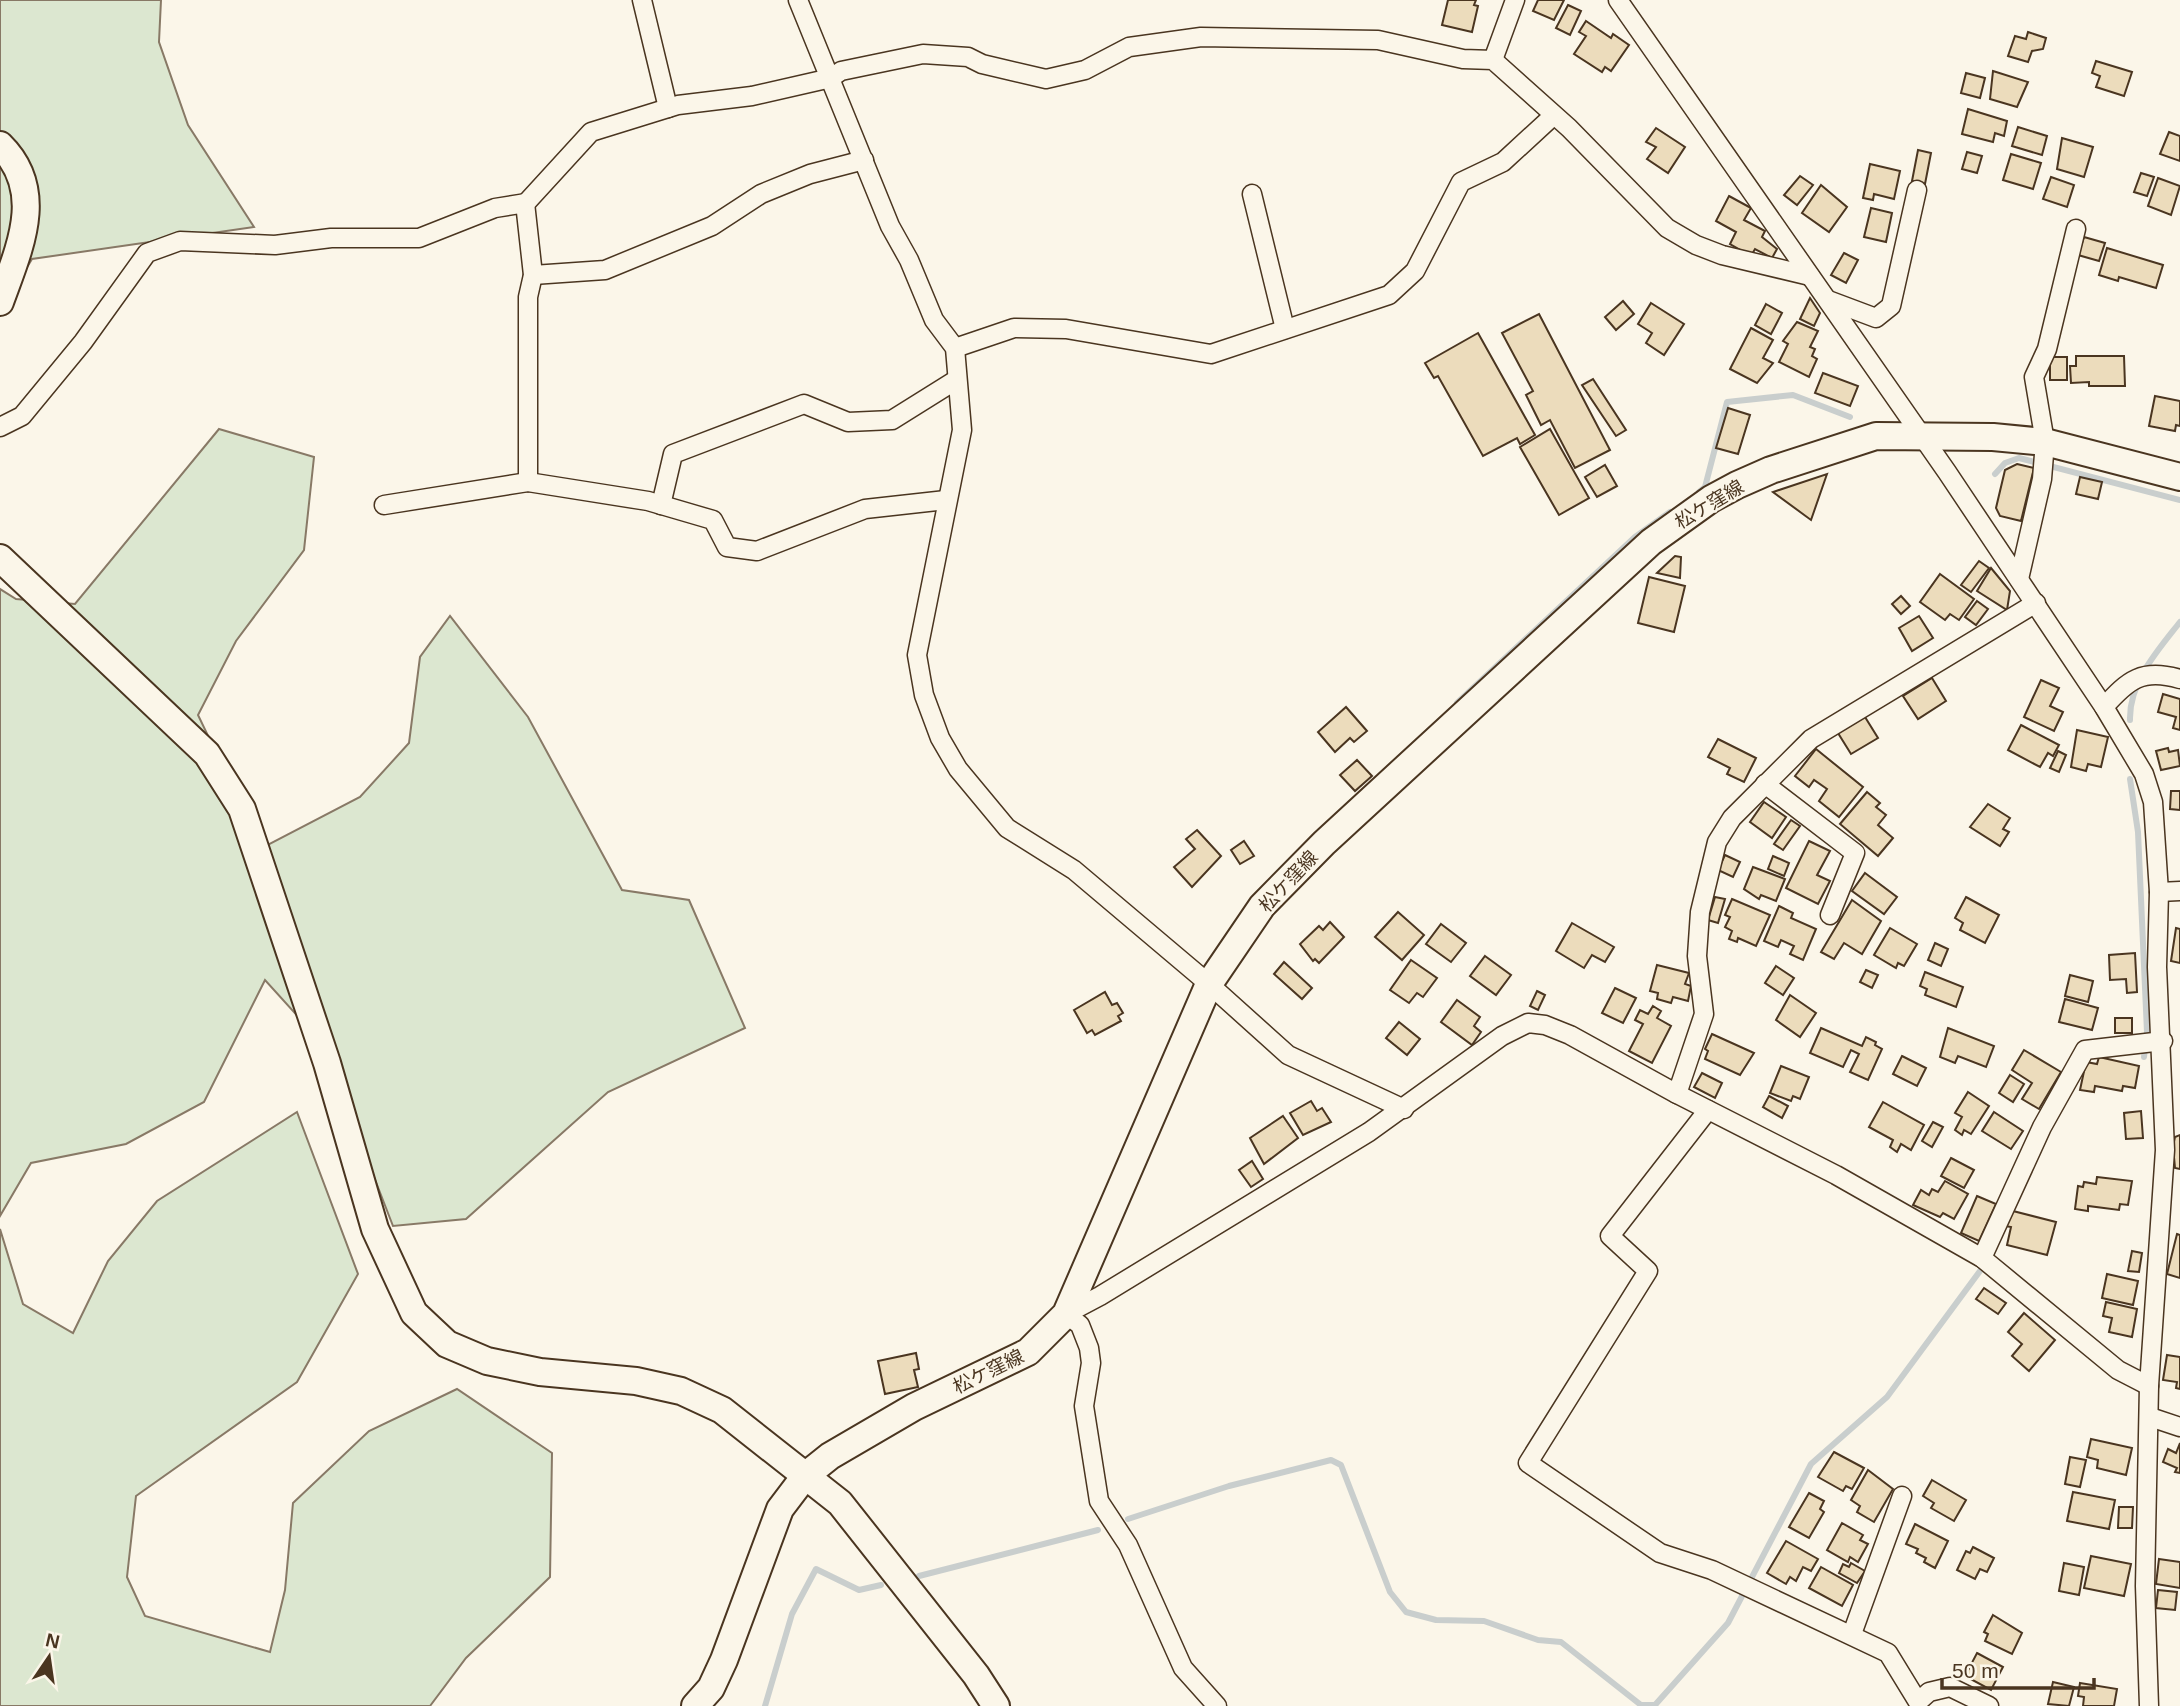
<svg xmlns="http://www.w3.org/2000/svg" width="2180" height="1706" viewBox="0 0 2180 1706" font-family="Arial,'Noto Sans JP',sans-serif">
<rect width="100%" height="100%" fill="#fbf6e9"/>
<g fill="#dce7d0" stroke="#887966" stroke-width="2">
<polygon points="0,0 161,0 159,42 188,125 254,227 32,259 0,312"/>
<polygon points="219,429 314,457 304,550 236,641 198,715 262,848 360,797 409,743 420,657 450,616 528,717 622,890 689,900 745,1028 608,1092 466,1219 393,1226 322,1043 265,980 204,1102 126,1144 31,1163 0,1216 0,589 16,599 75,604"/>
<polygon points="297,1112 358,1274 297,1382 136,1496 127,1577 145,1616 270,1652 285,1590 293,1503 369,1431 457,1389 552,1453 550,1577 466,1658 430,1706 0,1706 0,1229 23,1304 73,1333 108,1261 157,1201"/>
</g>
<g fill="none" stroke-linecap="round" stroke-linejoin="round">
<g stroke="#c9cecd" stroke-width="6">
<polyline points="1995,474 2005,463 2019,458 2180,500"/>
<polyline points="1699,492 1705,487 1727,402 1793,395 1850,417"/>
<polyline points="1457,703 1635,537 1670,512"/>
<path d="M2130 720C2129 682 2158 650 2180 622"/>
<polyline points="2130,779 2138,832 2147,1032 2144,1057"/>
<polyline points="1128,1519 1229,1486 1331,1460 1341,1465 1390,1592 1406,1612 1436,1620 1484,1621 1538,1640 1561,1642 1641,1705 1655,1705 1728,1623 1811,1464 1887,1397 1980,1271"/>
<polyline points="919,1576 1098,1530"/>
<polyline points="765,1706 792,1614 816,1569 859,1590 881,1585"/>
</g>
</g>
<g fill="#ecdcbc" stroke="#4a3520" stroke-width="2">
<polygon points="1448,0 1476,0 1474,5 1478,6 1472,32 1442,25"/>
<polygon points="1538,0 1564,0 1554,20 1533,11"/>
<polygon points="1568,5 1581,11 1570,35 1556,28"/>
<polygon points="1586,21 1611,38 1613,34 1629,45 1611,71 1605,67 1602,72 1574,54 1586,36 1579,32"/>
<polygon points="2028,32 2046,38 2043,49 2032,51 2028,62 2008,56 2015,36 2026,39"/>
<polygon points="2096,61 2132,72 2124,96 2096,87 2100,76 2092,73"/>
<polygon points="1993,71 2028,82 2017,107 1990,99"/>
<polygon points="1966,73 1985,78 1980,98 1961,93"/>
<polygon points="1968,109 2007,121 2004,136 1995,133 1993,142 1962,134"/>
<polygon points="2018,127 2047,136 2042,155 2012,146"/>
<polygon points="1656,128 1685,147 1668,173 1647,159 1656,147 1646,142"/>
<polygon points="2169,132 2180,136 2180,161 2160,154"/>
<polygon points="2062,138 2093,147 2084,177 2057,169"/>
<polygon points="1918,150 1931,153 1925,184 1912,181"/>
<polygon points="1967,152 1982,156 1977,173 1962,169"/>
<polygon points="2011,154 2041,163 2033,189 2003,180"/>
<polygon points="1870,164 1900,171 1894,199 1874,194 1873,200 1863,198"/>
<polygon points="2141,173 2154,177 2147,196 2134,192"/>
<polygon points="1800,176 1813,185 1797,205 1784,195"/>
<polygon points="2051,177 2074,185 2067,207 2043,199"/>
<polygon points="2158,178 2180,186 2171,215 2148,206"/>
<polygon points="1821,185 1847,207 1829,232 1802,213"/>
<polygon points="1729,196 1751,208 1744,220 1765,231 1762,237 1777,249 1772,258 1755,249 1751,256 1730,244 1736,232 1716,221"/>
<polygon points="1871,208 1892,213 1886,242 1864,237"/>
<polygon points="2084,237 2105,243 2099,261 2078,255"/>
<polygon points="2107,248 2163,265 2156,288 2119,277 2118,281 2099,275"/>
<polygon points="1844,253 1858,260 1846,283 1831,275"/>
<polygon points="1810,298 1820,313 1814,326 1800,319"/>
<polygon points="1623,301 1634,314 1616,330 1605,317"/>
<polygon points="1651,303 1684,324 1664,355 1646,343 1652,333 1638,324"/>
<polygon points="1766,304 1782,313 1771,334 1755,325"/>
<polygon points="1539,314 1610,450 1575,468 1550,420 1541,425 1526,395 1533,391 1502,333"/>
<polygon points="1797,322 1818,331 1810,347 1815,349 1812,356 1817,359 1809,377 1779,362 1788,344 1783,341"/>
<polygon points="1751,328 1773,340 1763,358 1773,363 1757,383 1730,369"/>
<polygon points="1478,333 1535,435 1520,444 1517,438 1483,456 1438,376 1434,378 1425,363"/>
<polygon points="2076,356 2124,356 2125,386 2089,386 2089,382 2071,383 2070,366 2076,366"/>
<rect x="2050" y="357" width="17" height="23"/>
<polygon points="1823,373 1858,386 1850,406 1815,393"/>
<polygon points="1593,379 1626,430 1616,436 1582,385"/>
<polygon points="2155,396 2180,401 2180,426 2176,425 2175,431 2149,426"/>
<polygon points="1728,408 1750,415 1738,454 1716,448"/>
<polygon points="1550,429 1589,498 1559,515 1520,447"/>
<polygon points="2017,464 2034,468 2021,521 2000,516 1996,508 2005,470"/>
<polygon points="1605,465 1617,486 1597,497 1585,477"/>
<polygon points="1827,474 1811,520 1773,492"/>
<polygon points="2080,477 2102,482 2098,499 2076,494"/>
<polygon points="1675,556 1681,557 1680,578 1657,573"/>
<polygon points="1979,561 1989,568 1971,592 1961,585"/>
<polygon points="1991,568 2010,591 2007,610 1977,591"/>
<polygon points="1940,574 1974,599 1959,620 1950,614 1945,620 1920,602"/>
<polygon points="1649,577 1685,586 1674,632 1638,623"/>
<polygon points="1901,596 1910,606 1901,614 1892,604"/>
<polygon points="1977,601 1988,609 1976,625 1965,617"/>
<polygon points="1919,616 1933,638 1912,651 1899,628"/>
<polygon points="1932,678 1946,701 1918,719 1903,696"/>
<polygon points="2041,680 2059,688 2050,706 2063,712 2054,731 2024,717"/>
<polygon points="2163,694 2180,699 2180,730 2173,728 2176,717 2158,712"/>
<polygon points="1346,707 1367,731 1354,742 1350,738 1335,752 1318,732"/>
<polygon points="1865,717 1878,738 1851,754 1838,733"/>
<polygon points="2021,725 2059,745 2053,756 2048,753 2040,767 2008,750"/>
<polygon points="2077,730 2108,737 2101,767 2088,764 2086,771 2071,767"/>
<polygon points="1718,739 1756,758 1744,782 1727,774 1730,768 1708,757"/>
<polygon points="2168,748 2169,752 2178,750 2180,766 2161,770 2156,751"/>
<polygon points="1816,749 1863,787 1839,817 1819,801 1827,789 1814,780 1809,787 1795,776"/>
<polygon points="2058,751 2066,755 2059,772 2050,768"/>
<polygon points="1357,760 1372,776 1355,791 1340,775"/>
<polygon points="2171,791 2180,791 2180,810 2170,809"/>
<polygon points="1867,792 1880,803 1876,807 1886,815 1878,825 1893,838 1878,856 1840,824"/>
<polygon points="1764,802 1786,817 1772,838 1750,822"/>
<polygon points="1988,804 2010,818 2003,829 2009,832 2000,846 1970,827"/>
<polygon points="1791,820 1800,826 1783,850 1774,844"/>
<polygon points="1197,830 1221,856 1192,887 1174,867 1195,849 1186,839"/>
<polygon points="1244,841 1254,856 1240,864 1231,850"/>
<polygon points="1809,841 1830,851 1817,875 1830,881 1818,904 1786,888"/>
<polygon points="1725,855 1740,862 1733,877 1718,870"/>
<polygon points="1773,856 1789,863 1784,876 1768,869"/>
<polygon points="1753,867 1785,879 1776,901 1761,895 1759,899 1744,889"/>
<polygon points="1865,873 1897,897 1884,914 1852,891"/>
<polygon points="1715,897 1725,899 1718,923 1708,920"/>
<polygon points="1966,897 1999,915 1985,943 1960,930 1963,923 1955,918"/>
<polygon points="1732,899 1770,915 1756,946 1738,938 1737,942 1729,939 1732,931 1725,927 1730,917 1725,915"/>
<polygon points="1852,900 1881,921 1862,954 1844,943 1834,959 1821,952"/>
<polygon points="1779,906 1793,913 1791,918 1816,929 1803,960 1790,954 1794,946 1781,940 1778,947 1764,941"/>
<polygon points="1398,912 1424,935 1402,960 1375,937"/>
<polygon points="1330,922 1344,937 1319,963 1315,959 1313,961 1300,944 1319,926 1323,930"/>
<polygon points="1572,923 1614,947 1605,962 1592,955 1584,968 1556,951"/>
<polygon points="1441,924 1466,943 1451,962 1426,944"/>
<polygon points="1890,928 1917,944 1904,966 1898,963 1896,968 1874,955"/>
<polygon points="2176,928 2180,929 2180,963 2171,961"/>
<polygon points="1935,943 1948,949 1941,966 1928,960"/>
<polygon points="2135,953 2137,992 2127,993 2126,979 2110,980 2109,955"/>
<polygon points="1485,956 1511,975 1496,995 1470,976"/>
<polygon points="1411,960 1437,978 1423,997 1417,993 1409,1003 1390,990"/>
<polygon points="1284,962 1312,988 1302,999 1274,974"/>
<polygon points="1657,965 1689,973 1685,984 1691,986 1688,1001 1673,997 1671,1003 1657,999 1658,993 1650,991"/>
<polygon points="1776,966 1794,978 1783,995 1765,983"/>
<polygon points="1866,970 1878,975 1872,988 1860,982"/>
<polygon points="1925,972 1963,987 1956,1007 1925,995 1927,989 1920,986"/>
<polygon points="2070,975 2093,981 2088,1002 2065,996"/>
<polygon points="1615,988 1636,998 1623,1023 1602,1013"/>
<polygon points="1537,991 1545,995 1538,1010 1530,1006"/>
<polygon points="1105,992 1112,1005 1117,1003 1123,1013 1118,1016 1121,1021 1095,1035 1092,1030 1087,1033 1074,1010"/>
<polygon points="1790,995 1816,1013 1800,1037 1776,1020"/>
<polygon points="2065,999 2098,1008 2092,1030 2059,1022"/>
<polygon points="1457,1000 1480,1017 1474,1026 1481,1032 1472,1045 1441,1022"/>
<polygon points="1653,1006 1661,1011 1657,1018 1671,1026 1652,1063 1629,1051 1643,1024 1635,1020 1640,1010 1648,1014"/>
<rect x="2115" y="1018" width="17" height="15"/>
<polygon points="1399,1022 1420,1039 1407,1055 1386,1038"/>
<polygon points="1821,1028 1862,1046 1866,1037 1876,1042 1875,1045 1882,1049 1868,1080 1850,1072 1859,1054 1851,1050 1843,1067 1810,1053"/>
<polygon points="1948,1028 1994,1046 1986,1067 1958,1056 1955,1063 1940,1057"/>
<polygon points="1712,1034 1754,1053 1740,1075 1705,1059 1708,1051 1705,1049"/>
<polygon points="2024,1050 2061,1072 2039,1109 2022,1099 2032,1083 2012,1070"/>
<polygon points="1902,1056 1926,1068 1917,1086 1893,1074"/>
<polygon points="2099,1057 2139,1066 2135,1088 2123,1086 2122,1091 2095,1086 2094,1092 2080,1090 2086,1062 2097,1064"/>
<polygon points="1781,1066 1809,1077 1800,1099 1793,1096 1791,1101 1770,1093"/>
<polygon points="1702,1073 1722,1083 1715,1098 1694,1087"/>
<polygon points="2010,1075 2024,1084 2013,1102 1999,1093"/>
<polygon points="1968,1092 1989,1106 1971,1134 1964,1130 1962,1135 1955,1130 1962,1117 1955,1113"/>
<polygon points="1769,1096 1788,1106 1782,1118 1763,1107"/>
<polygon points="1311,1101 1317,1111 1322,1108 1331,1122 1303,1135 1290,1113"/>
<polygon points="1883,1102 1924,1125 1911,1150 1901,1144 1897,1152 1890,1147 1893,1140 1869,1127"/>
<polygon points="2141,1111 2143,1138 2126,1139 2124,1113"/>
<polygon points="1994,1112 2023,1131 2011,1149 1982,1131"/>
<polygon points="1283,1116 1298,1138 1264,1164 1250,1138"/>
<polygon points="1933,1122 1943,1127 1932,1147 1922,1141"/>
<polygon points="2180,1135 2180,1169 2175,1168 2173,1146 2175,1137"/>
<polygon points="1951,1158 1974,1170 1964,1188 1941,1176"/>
<polygon points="1252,1161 1263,1179 1251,1187 1239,1170"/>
<polygon points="2097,1177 2132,1181 2128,1205 2120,1204 2119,1210 2088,1206 2088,1211 2075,1209 2078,1186 2083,1187 2084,1182 2096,1184"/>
<polygon points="1945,1181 1968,1194 1954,1219 1943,1213 1940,1217 1913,1205 1921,1190 1929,1195 1932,1189 1938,1192"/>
<polygon points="1977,1196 1996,1204 1979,1241 1961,1233"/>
<polygon points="2009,1210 2056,1222 2047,1255 2007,1245 2011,1227 2005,1226"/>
<polygon points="2177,1234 2180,1235 2180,1278 2167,1274"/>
<polygon points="2132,1251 2142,1253 2139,1272 2128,1271"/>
<polygon points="2107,1274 2138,1281 2133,1305 2102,1298"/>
<polygon points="1984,1288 2006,1303 1998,1314 1976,1299"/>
<polygon points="2106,1302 2137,1309 2132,1337 2109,1332 2112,1318 2103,1316"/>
<polygon points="2024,1313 2055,1340 2029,1371 2012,1356 2022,1344 2008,1332"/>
<polygon points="916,1353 919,1369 914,1370 918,1387 885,1394 878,1361"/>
<polygon points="2167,1355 2180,1357 2180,1389 2176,1388 2177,1382 2163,1380"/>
<polygon points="2091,1439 2132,1448 2126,1475 2097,1468 2098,1460 2087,1457"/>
<polygon points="2180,1443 2180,1473 2175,1472 2177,1468 2163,1462 2168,1449 2176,1453"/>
<polygon points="1834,1452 1864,1468 1852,1489 1846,1486 1843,1491 1818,1477"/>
<polygon points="2070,1457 2086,1460 2080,1487 2065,1484"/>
<polygon points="1868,1470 1893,1489 1874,1522 1857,1512 1860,1506 1851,1500"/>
<polygon points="1932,1480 1966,1500 1954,1521 1931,1508 1934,1503 1923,1496"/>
<polygon points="2073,1492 2115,1500 2109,1529 2067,1521"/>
<polygon points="1809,1493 1824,1501 1820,1509 1824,1512 1809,1538 1789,1527"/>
<polygon points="2119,1507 2133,1507 2132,1528 2118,1528"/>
<polygon points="1842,1523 1863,1535 1860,1540 1868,1544 1858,1562 1850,1557 1848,1562 1827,1550"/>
<polygon points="1915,1524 1948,1541 1935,1568 1924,1562 1926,1558 1916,1553 1918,1549 1906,1544"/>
<polygon points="1786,1541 1818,1559 1811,1571 1803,1567 1796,1581 1790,1577 1786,1584 1767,1573"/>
<polygon points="1973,1547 1994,1558 1987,1572 1980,1569 1975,1579 1957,1570 1966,1551 1970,1553"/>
<polygon points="2091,1556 2131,1564 2124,1596 2084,1588"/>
<polygon points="2159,1559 2180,1562 2180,1588 2156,1584"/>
<polygon points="1851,1563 1865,1571 1857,1583 1839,1573 1843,1564 1849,1567"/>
<polygon points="2064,1563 2084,1567 2079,1595 2059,1591"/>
<polygon points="1821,1567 1853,1585 1842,1606 1809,1588"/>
<polygon points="2158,1590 2177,1592 2175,1610 2156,1608"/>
<polygon points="1993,1615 2022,1633 2012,1654 1985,1641 1988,1634 1984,1632"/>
<polygon points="1977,1653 2003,1667 1991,1690 1965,1676"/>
<polygon points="2053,1682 2074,1687 2069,1706 2048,1704"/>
<polygon points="2080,1683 2117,1689 2114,1706 2083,1706 2084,1697 2078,1696"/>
</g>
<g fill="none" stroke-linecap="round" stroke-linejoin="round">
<g stroke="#4a3520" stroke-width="21">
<g id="street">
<polyline points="642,0 668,108"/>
<polyline points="798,0 890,226 909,260 934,320 955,348 962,430 917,655 924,695 940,738 958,769 1007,828 1074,870 1209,984 1288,1055 1404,1109"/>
<polyline points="1618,0 1947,472 2104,707 2144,774 2153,802 2159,892 2157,967 2165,1150 2149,1386 2145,1586 2149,1706"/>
<polyline points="1493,60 1515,0"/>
<polyline points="1252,194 1285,329"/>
<polyline points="525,203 533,275 528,297 528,482"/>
<polyline points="533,275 605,270 712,226 761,194 810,174 864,160"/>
<polyline points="1828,300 1876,318 1891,306 1917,190"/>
<polyline points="955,348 1014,328 1066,329 1211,354 1389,295 1415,271 1461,182 1503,162 1553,116"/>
<polyline points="0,427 22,416 83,342 147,253 180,241 275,245 331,238 419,238 495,208 526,203 591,132 678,105 752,96 831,78 841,71 923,54 968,57 982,64 1046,79 1085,70 1129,47 1201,37 1378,40 1463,59 1493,60 1569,128 1667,228 1696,245 1722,255 1810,276"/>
<polyline points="384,505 528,482 648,501 713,520 727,547 757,551 865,509 946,500"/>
<polyline points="661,505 673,454 804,404 848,422 892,420 956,380"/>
<polyline points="2019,579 2042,479 2045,442 2034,377 2047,349 2076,229"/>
<path d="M2104 707C2128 680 2142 668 2180 679"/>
<polyline points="1765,784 1855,853 1830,915"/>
<polyline points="2159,892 2180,891"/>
<polyline points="1677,1094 1704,1014 1697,956 1700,912 1717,842 1732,818 1811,739 2036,603"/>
<polyline points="1708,1110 1610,1236 1648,1271 1528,1463 1660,1553 1712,1570 1888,1653 1918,1702 1929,1692 1950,1687 1989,1706"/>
<polyline points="1982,1258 2042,1127 2085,1050 2163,1041"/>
<polyline points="2150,1417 2180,1427"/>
<polyline points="1852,1634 1902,1496"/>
<polyline points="1217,1706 1183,1668 1128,1545 1099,1501 1084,1406 1091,1363 1089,1348 1080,1325 1066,1314 1100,1296 1369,1132 1502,1036 1528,1023 1545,1025 1570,1035 1677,1094 1836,1175 1982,1258 2118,1370 2149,1386"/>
</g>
</g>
<g stroke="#4a3520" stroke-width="30">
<g id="secondary">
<path d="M0 145C47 191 19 249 0 302"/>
<polyline points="0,558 207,754 242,809 327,1063 375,1229 414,1313 447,1344 487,1361 540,1372 636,1381 681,1391 722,1410 840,1503 976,1675 996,1706"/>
<polyline points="695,1706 711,1688 724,1660 780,1509 805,1476 830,1456 914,1407 1028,1352 1066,1314 1209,984 1262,906 1324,843 1651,542 1711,499 1737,485 1771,470 1876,436 1993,437 2045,442 2180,477"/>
</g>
</g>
<use href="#street" stroke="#fbf6e9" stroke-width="18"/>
<use href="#secondary" stroke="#fbf6e9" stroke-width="26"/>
</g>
<g text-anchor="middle" stroke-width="5" stroke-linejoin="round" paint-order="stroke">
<g font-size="19" fill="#4a3520" stroke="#fbf6e9">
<text transform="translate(1709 504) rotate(-31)" y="7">松ケ窪線</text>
<text transform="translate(1288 881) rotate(-47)" y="7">松ケ窪線</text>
<text transform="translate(988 1371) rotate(-26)" y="7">松ケ窪線</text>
</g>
</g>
<g transform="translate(49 1657) rotate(13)" stroke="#fbf6e9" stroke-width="5" paint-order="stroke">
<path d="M0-5L12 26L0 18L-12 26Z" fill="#4a3520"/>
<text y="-10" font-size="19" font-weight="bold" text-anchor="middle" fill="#4a3520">N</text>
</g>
<path d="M1942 1678v10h152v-10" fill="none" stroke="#4a3520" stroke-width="3.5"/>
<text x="1952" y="1678" font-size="21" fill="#4a3520" stroke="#fbf6e9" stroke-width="5" paint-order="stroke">50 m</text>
</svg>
